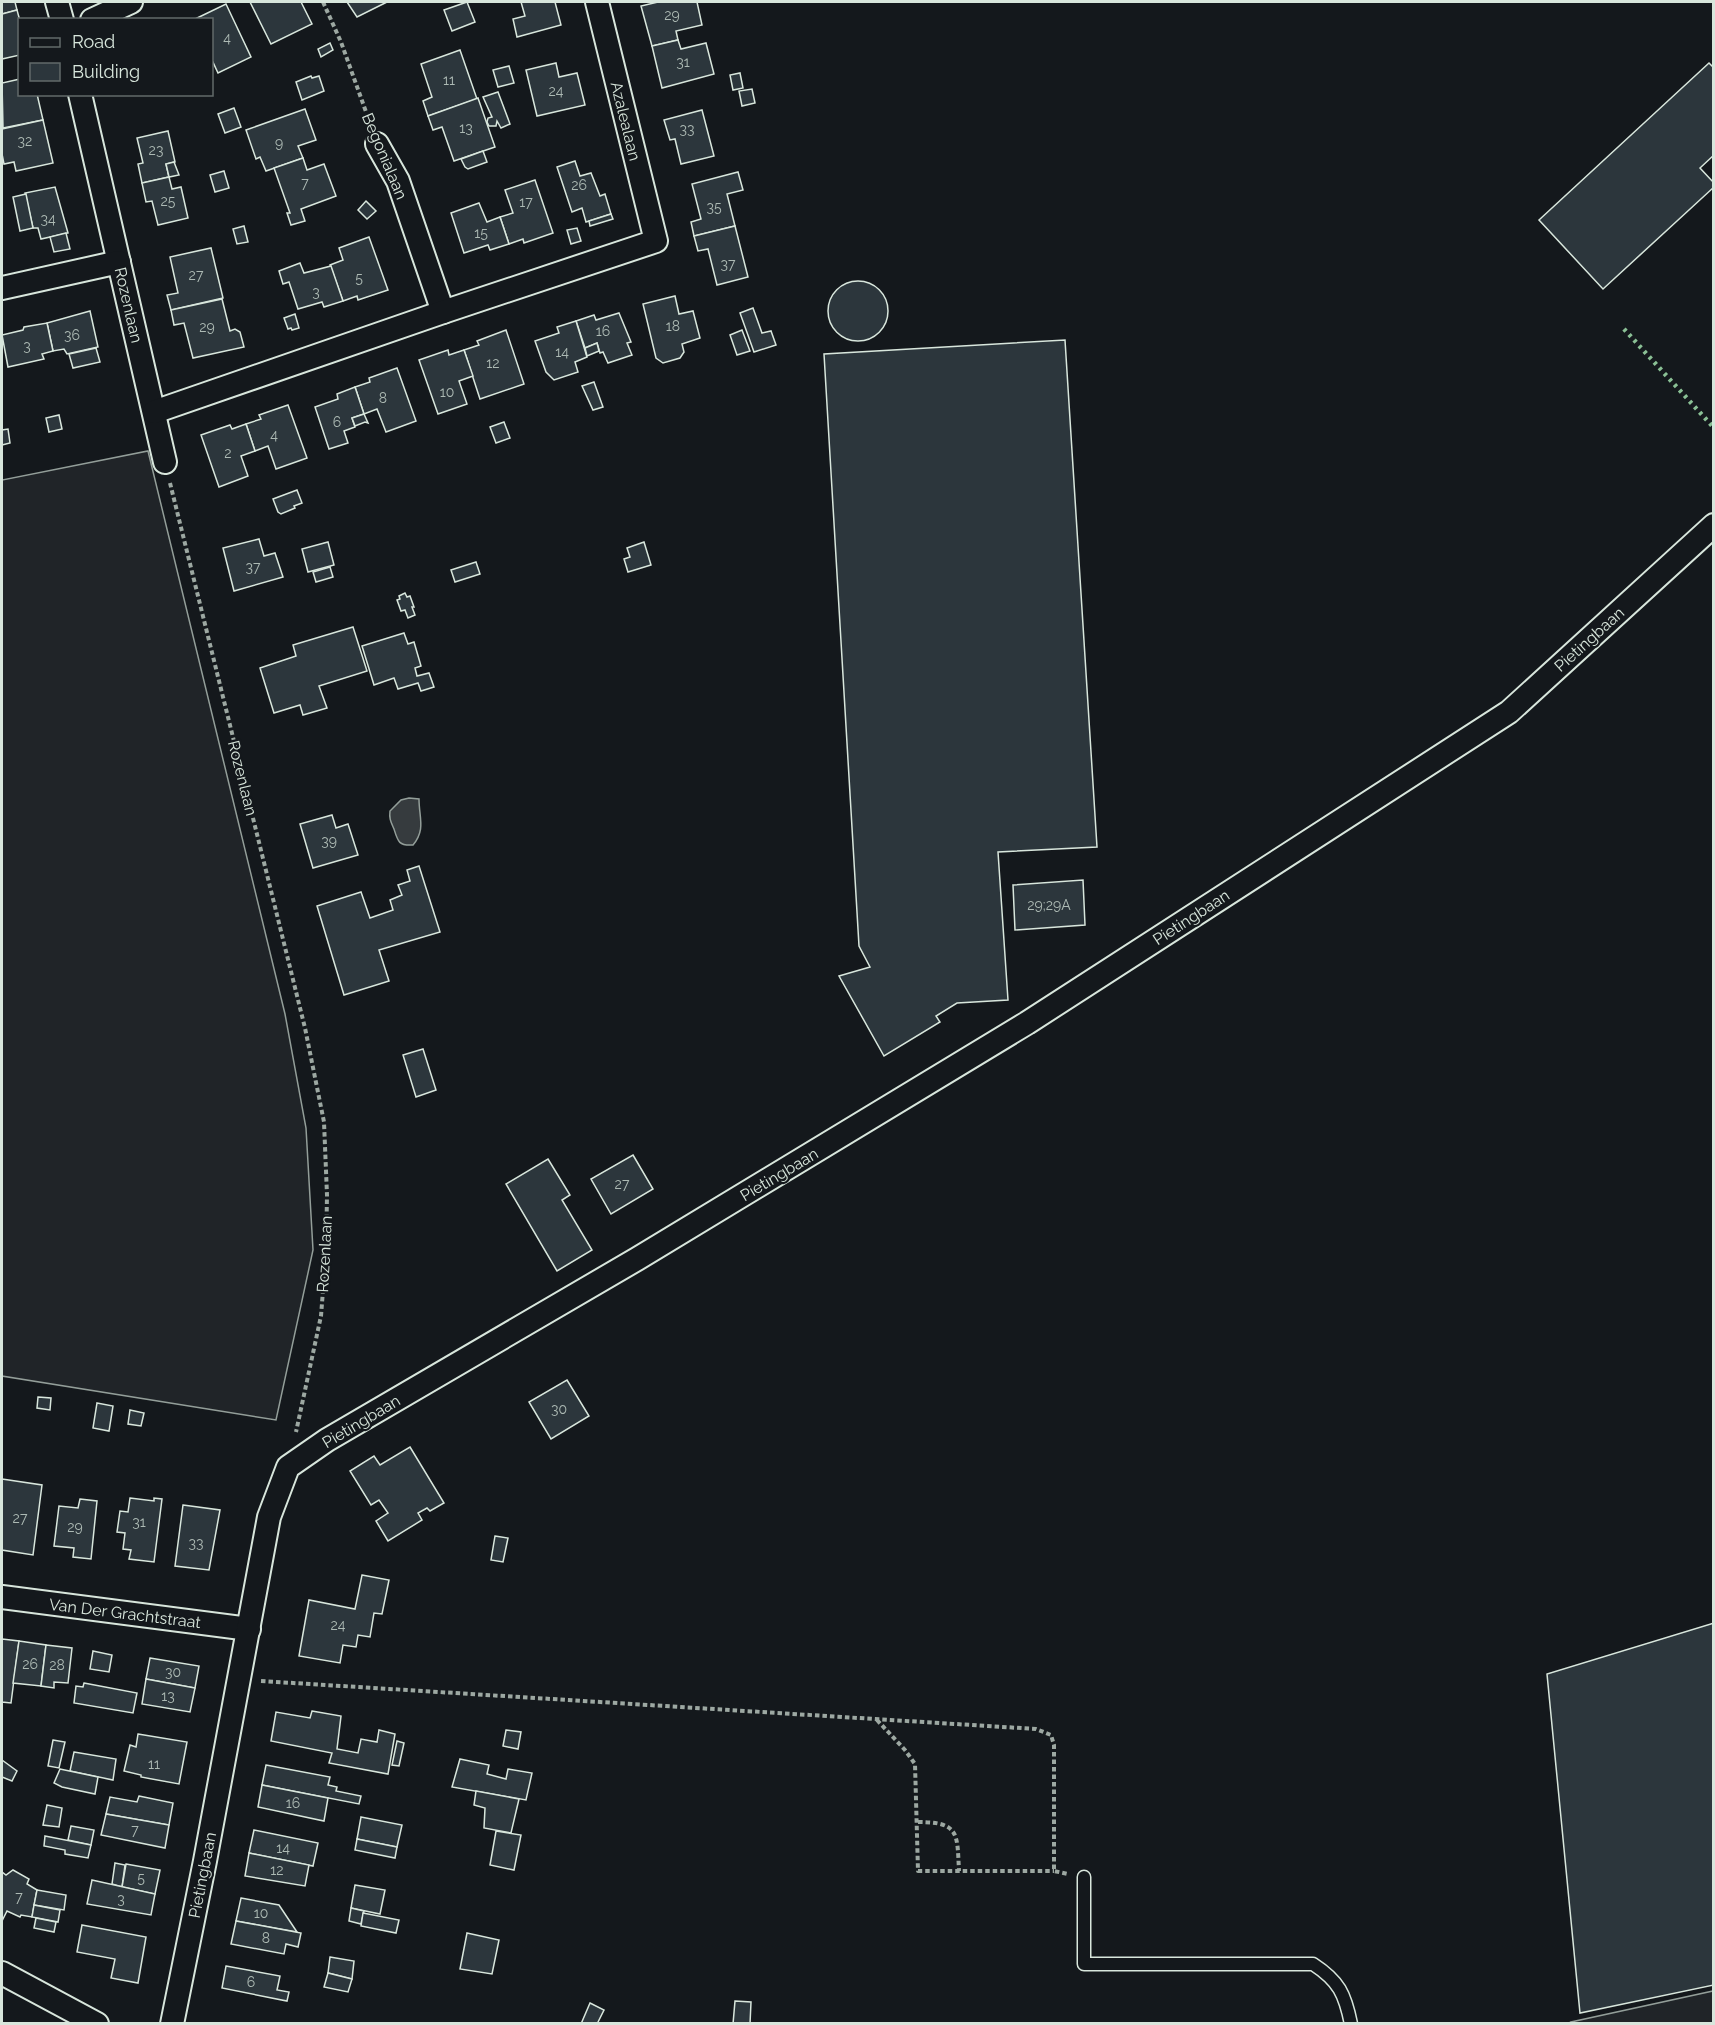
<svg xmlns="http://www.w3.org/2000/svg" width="1715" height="2025" viewBox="0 0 1715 2025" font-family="Raleway,sans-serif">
<rect width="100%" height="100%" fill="#14181c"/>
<g fill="#202428" stroke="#939e99" stroke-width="1.5">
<polygon points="148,451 285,1014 306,1128 313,1250 276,1420 2,1376 2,480"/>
<polygon points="1713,1991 1713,2023 1572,2023 1571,2022"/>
</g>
<path fill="#363b3e" stroke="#939e99" stroke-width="1.5" d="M409 798 419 799C419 818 426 829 413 845 399 846 398 842 394 829 391 822 389 819 390 811L401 800Z"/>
<g fill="#2c363c" stroke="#d8e6dc" stroke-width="1.5">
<polygon points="2,2 15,2 17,10 2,14"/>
<polygon points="250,2 301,2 312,24 271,44"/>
<polygon points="347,2 387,2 357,17"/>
<polygon points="467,2 475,22 452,31 444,10"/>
<polygon points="521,2 555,2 561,25 517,37 513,19 525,16"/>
<polygon points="658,2 697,2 702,25 676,31 678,40 652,46 641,6"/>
<polygon points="226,4 251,57 218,73 212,60 212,20 193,20"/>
<polygon points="17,10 20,21 20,55 2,59 2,14"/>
<polygon points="678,40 681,49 706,43 714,74 662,88 652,46"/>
<polygon points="330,43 333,50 321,57 318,49"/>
<polygon points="460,50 477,99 428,116 423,101 432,97 421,64"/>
<polygon points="556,63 559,77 577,73 585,105 537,116 526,70"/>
<polygon points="1709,63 1714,68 1714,155 1700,168 1714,183 1714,187 1603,289 1539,220"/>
<polygon points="509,66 514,83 498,87 493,70"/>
<polygon points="740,73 743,88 733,90 730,75"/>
<polygon points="311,76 312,78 319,76 324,91 302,100 296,82"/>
<polygon points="20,79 20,94 37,94 43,120 3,128 2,83"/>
<polygon points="752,89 755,103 742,106 739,91"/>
<polygon points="498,92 510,124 501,128 497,121 496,126 489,126 487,122 488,118 492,117 483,97"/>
<polygon points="478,98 495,147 454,161 442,127 433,130 428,116"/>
<polygon points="234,108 241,127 225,133 218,114"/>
<polygon points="305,109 316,140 298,146 303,158 266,171 260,157 256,159 246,130"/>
<polygon points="702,110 714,156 681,164 675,139 670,140 664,120"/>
<polygon points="43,120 53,163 16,171 14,162 4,164 2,154 2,129"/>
<polygon points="168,131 175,162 166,164 169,177 142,183 138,164 143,163 137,138"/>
<polygon points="483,151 487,162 468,169 465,167 461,159"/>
<polygon points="303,158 307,170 324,164 336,196 301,209 305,221 291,225 287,213 290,213 274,168"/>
<polygon points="575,161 580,176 591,173 600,196 605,194 611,214 586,222 582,208 572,212 557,167"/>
<polygon points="174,162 179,175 169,177 166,164"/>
<polygon points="224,171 229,188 215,192 210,175"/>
<polygon points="738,172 743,190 727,194 735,226 694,236 691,222 701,219 692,184"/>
<polygon points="169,177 172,189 181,187 188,218 158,225 152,201 146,202 142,183"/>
<polygon points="535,180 553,233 524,243 523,239 509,244 500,217 513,213 505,190"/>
<polygon points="55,187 68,233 41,239 38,228 33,228 25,193"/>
<polygon points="26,194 33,228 20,231 13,197"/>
<polygon points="366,201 376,211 367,219 358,210"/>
<polygon points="479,203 487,222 500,217 509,244 490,250 488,245 464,253 451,213"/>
<polygon points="611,214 613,219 590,226 589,221"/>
<polygon points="244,226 248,242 237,244 233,229"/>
<polygon points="735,226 748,277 717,285 708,249 698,251 694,236"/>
<polygon points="577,228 581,241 571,244 567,230"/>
<polygon points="66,233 70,249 54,252 50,237"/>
<polygon points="369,237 388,290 358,300 357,296 343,301 330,265 343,260 339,248"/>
<polygon points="211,248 223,298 171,310 167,295 178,293 170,257"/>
<polygon points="300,263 304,273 331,266 343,301 324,307 322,302 298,309 289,282 283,284 279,271"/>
<circle cx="858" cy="311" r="30"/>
<polygon points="675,296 679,314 693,311 700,338 682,344 684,352 680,358 663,363 656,358 643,304"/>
<polygon points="222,299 230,331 235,329 240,332 244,347 193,358 184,323 174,325 171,310"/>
<polygon points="753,308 762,333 771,331 776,345 754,352 740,313"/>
<polygon points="90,311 98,347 67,354 64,349 53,351 47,323"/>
<polygon points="619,313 631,342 627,343 632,355 608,363 603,352 600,353 597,343 585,348 576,321 594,315 596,320"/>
<polygon points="295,314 299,328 292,330 291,328 288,329 284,318"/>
<polygon points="576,321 587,357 575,362 578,372 554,380 546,372 535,341 559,333 557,327"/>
<polygon points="47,323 53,351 42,354 44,359 8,367 2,335 23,330 24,327"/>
<polygon points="506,330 524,384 480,399 464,350 479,345 477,341"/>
<polygon points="742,330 750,351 737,355 730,335"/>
<polygon points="1065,340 1097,847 998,852 1008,1000 957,1003 936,1016 940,1022 884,1056 839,976 870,967 859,946 824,354"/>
<polygon points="597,343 599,351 587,356 585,348"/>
<polygon points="96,348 100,362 73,368 69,354"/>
<polygon points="448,350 449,355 464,350 473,376 459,381 467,404 438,414 419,360"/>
<polygon points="397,368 416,421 386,432 377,409 364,414 355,387 370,382 369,378"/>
<polygon points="594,382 603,407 593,410 582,386"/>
<polygon points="355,387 364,414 352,418 355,427 344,431 348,443 329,449 315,407 338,399 337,394"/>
<polygon points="288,405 307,458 276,469 268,446 255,451 246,424 261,419 259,415"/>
<polygon points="364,414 368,423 365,422 355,426 352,418"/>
<polygon points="59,415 62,429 49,432 46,418"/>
<polygon points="504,422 510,438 496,443 490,427"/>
<polygon points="246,424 255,451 241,456 248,476 219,487 201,435 230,425 232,429"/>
<polygon points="8,429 10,443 2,445 2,430"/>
<polygon points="297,490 302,503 294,506 295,508 281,514 278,512 273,499"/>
<polygon points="259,539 264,556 275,553 283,577 234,591 223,548"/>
<polygon points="328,542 334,565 308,572 302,549"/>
<polygon points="644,542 651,565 628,572 624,559 630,557 627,548"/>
<polygon points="476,562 480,574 455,582 451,570"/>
<polygon points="330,567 333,577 316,582 313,572"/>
<polygon points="405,593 407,597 410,596 414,607 412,607 415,615 408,618 405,610 401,611 397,600 400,599 399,596"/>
<polygon points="353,627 367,671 319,686 327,708 303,715 300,705 274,713 260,668 296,656 293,645"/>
<polygon points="404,633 408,644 414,642 421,666 415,668 417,676 429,673 434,687 421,691 418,683 398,689 394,678 374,685 362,646"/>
<polygon points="332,815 336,828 348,824 358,855 313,868 300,824"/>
<polygon points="419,866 440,932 379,950 389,981 344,995 317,906 361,892 370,918 393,910 390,900 402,895 398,885 410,881 407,870"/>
<polygon points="1083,880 1085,925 1015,930 1013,885"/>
<polygon points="423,1049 436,1090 416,1097 403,1055"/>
<polygon points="633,1155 653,1189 611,1214 591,1179"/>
<polygon points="548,1159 570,1195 562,1200 592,1250 557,1271 506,1184"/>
<polygon points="567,1380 589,1416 551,1439 529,1402"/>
<polygon points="38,1397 51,1398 50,1410 37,1408"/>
<polygon points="97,1403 113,1406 109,1431 93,1428"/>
<polygon points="130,1410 144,1413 141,1426 128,1424"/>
<polygon points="410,1447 444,1503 430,1511 427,1508 418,1513 422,1520 388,1541 376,1521 388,1513 379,1500 371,1505 350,1471 374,1456 380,1465"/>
<polygon points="2,1479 42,1485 33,1555 2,1550"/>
<polygon points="130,1498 154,1501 154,1498 162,1499 154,1562 129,1559 131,1550 123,1549 125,1533 117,1532 120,1511 128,1512"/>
<polygon points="80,1499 97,1501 91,1559 73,1557 74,1548 54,1546 59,1506 78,1508"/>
<polygon points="183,1505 220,1510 209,1570 175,1566"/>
<polygon points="495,1536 508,1538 503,1562 491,1560"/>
<polygon points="362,1575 389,1580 382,1614 374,1613 370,1637 358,1635 356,1647 343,1645 340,1663 299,1656 309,1600 355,1609"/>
<polygon points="1714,1623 1714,1985 1580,2013 1547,1674"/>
<polygon points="2,1639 19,1641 11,1703 2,1702"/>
<polygon points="19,1641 46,1645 41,1686 13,1683"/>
<polygon points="46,1645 72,1648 68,1683 54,1682 54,1688 41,1686"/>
<polygon points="93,1651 112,1655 109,1672 90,1669"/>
<polygon points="150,1658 199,1666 195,1688 146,1679"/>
<polygon points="146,1679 195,1688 190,1712 142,1704"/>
<polygon points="84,1683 137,1693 133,1713 74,1703 76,1686 83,1687"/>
<polygon points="312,1711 341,1716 337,1749 358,1753 361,1739 377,1742 379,1730 395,1734 388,1774 329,1763 332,1753 271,1741 276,1712 310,1718"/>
<polygon points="506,1730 521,1732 518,1749 503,1746"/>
<polygon points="138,1734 187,1742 179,1784 141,1777 141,1775 124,1771 130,1745 136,1747"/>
<polygon points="53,1740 65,1742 59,1768 48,1766"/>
<polygon points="397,1741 404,1743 399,1766 392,1765"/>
<polygon points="74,1752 116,1759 113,1780 70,1771"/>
<polygon points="460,1759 489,1765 487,1774 506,1779 508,1769 532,1773 526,1800 452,1787"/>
<polygon points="2,1760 17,1771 12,1781 2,1777"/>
<polygon points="266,1765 330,1777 328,1785 337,1787 336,1791 361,1796 359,1804 262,1785"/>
<polygon points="60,1769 98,1777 95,1794 62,1787 54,1783"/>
<polygon points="262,1785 328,1798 324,1821 258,1807"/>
<polygon points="476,1791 519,1799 511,1833 484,1828 485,1808 474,1805"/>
<polygon points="139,1796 173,1803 169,1825 106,1814 110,1797 137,1802"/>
<polygon points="47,1805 62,1808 59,1827 43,1825"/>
<polygon points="106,1814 169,1825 165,1848 101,1835"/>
<polygon points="361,1817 402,1825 397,1847 357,1839"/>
<polygon points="71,1826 94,1830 91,1845 68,1840"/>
<polygon points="254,1830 318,1843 313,1866 249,1853"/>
<polygon points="496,1831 521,1835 514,1870 490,1865"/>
<polygon points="45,1836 91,1845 88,1858 65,1854 65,1850 44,1846"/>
<polygon points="357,1839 397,1847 395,1858 355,1850"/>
<polygon points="249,1853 309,1865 305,1886 245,1876"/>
<polygon points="115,1863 125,1865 122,1887 112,1884"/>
<polygon points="126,1864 160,1870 155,1894 122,1887"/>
<polygon points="13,1870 29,1879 27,1884 37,1890 32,1917 21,1915 20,1917 7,1911 2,1921 2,1872 6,1875"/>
<polygon points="92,1880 155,1894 151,1915 87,1904"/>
<polygon points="355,1885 385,1890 380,1914 351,1908"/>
<polygon points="37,1890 66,1895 64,1910 34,1905"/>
<polygon points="241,1898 279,1905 297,1932 236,1921"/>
<polygon points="34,1905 60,1910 58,1922 32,1917"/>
<polygon points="351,1908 364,1911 361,1924 349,1921"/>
<polygon points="363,1913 399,1920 396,1933 361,1926"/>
<polygon points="36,1918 56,1922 54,1932 34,1928"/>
<polygon points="236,1921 301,1933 298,1947 286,1944 284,1954 231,1944"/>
<polygon points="82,1925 146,1937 138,1983 111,1978 115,1959 77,1952"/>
<polygon points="467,1933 499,1940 492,1974 460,1969"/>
<polygon points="330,1957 354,1961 352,1979 328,1973"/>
<polygon points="226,1966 280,1976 277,1990 289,1992 287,2001 222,1988"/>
<polygon points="328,1973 352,1979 348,1992 324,1987"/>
<polygon points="735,2001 751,2002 750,2024 733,2024"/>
<polygon points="590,2003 604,2010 597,2024 581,2024"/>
</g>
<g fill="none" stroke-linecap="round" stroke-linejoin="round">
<g stroke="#d8e6dc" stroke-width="15">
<path id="lane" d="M1084 1877V1964H1313C1339 1981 1345 1994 1351 2024"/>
</g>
<g stroke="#d8e6dc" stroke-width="26">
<g id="street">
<polyline points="57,2 62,20"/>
<polyline points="92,20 131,2"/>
<polyline points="80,94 165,462"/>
<polyline points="377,144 398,181 443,312"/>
<polyline points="2,288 119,262"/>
<polyline points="154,412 443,312 656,241 597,2"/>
<polyline points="2,1597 249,1629"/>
<polyline points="2,1973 97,2024"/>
<polyline points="172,2024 205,1861 269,1517 288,1467 327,1440 637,1259 1027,1023 1509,712 1714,525"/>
</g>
</g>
<g stroke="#9da8a2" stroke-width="4" stroke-dasharray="4.5 3" stroke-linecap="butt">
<polyline points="323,2 341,42 370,123"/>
<polyline points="170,483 305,1028 324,1122 327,1195 326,1252 321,1316 296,1432"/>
<polyline points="261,1681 1036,1729 1051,1735 1054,1745 1054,1871 1068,1874"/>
<polyline points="877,1720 905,1750 915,1764 918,1871 1054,1871"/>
<path d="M918 1822C960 1822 957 1834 959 1871"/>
</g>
<use href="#lane" stroke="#14181c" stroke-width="12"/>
<use href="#street" stroke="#14181c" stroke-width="22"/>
<polyline stroke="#8ac095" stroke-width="4.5" stroke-dasharray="3 4.5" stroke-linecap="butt" points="1624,329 1714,428"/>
</g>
<g text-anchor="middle" stroke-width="4.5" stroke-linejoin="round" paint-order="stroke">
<g font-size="14" fill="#adbab4">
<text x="672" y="20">29</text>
<text x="227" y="43">4</text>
<text x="683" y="67">31</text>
<text x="449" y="85">11</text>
<text x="556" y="96">24</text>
<text x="466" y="133">13</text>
<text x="687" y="134">33</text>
<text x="25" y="146">32</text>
<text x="279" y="148">9</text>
<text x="156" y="155">23</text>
<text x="305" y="188">7</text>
<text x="579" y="190">26</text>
<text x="168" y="206">25</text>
<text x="526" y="207">17</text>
<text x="714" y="212">35</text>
<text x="48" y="224">34</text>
<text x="481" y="238">15</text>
<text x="728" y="269">37</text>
<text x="196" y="280">27</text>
<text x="359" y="283">5</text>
<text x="316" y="297">3</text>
<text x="673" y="331">18</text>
<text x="207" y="332">29</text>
<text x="603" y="336">16</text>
<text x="72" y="340">36</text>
<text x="27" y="351">3</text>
<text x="562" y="357">14</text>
<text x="493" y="368">12</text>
<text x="447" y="397">10</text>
<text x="383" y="403">8</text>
<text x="337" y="427">6</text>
<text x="274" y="440">4</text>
<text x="228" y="458">2</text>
<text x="253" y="572">37</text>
<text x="329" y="846">39</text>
<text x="1049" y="910">29;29A</text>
<text x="622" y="1189">27</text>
<text x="559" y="1414">30</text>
<text x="20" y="1523">27</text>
<text x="139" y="1527">31</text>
<text x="75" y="1532">29</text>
<text x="196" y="1548">33</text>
<text x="338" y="1630">24</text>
<text x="30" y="1669">26</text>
<text x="57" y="1670">28</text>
<text x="173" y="1677">30</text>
<text x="168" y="1701">13</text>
<text x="154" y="1769">11</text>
<text x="293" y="1808">16</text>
<text x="135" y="1835">7</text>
<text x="283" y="1853">14</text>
<text x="277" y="1875">12</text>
<text x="141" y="1883">5</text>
<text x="19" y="1902">7</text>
<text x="121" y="1904">3</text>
<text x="261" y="1918">10</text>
<text x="266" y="1943">8</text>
<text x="251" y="1987">6</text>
</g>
<g font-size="16" fill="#d8e6dc" stroke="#14181c">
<text transform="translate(626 121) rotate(76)" y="6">Azalealaan</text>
<text transform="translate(385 156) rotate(67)" y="6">Begonialaan</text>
<text transform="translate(129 305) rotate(77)" y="6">Rozenlaan</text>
<text transform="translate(1589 639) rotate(-42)" y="6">Pietingbaan</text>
<text transform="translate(243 778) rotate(76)" y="6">Rozenlaan</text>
<text transform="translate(1191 917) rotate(-33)" y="6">Pietingbaan</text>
<text transform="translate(779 1174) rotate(-31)" y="6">Pietingbaan</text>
<text transform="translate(324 1254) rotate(-87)" y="6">Rozenlaan</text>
<text transform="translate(361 1421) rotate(-31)" y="6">Pietingbaan</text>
<text transform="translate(125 1613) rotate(7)" y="6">Van Der Grachtstraat</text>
<text transform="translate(202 1875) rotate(-79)" y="6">Pietingbaan</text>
</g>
</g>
<rect width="1715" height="2025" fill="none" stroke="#d8e6dc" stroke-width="6"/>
<rect x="18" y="18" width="195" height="78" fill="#14181c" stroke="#626a69" stroke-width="1.5"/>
<rect x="30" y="38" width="30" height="9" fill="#14181c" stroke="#626a69" stroke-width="1.5"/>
<text x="72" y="48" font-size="18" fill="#d8e6dc">Road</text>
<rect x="30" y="63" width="30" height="18" fill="#2c363c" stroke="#626a69" stroke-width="1.5"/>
<text x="72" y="78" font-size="18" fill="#d8e6dc">Building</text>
</svg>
